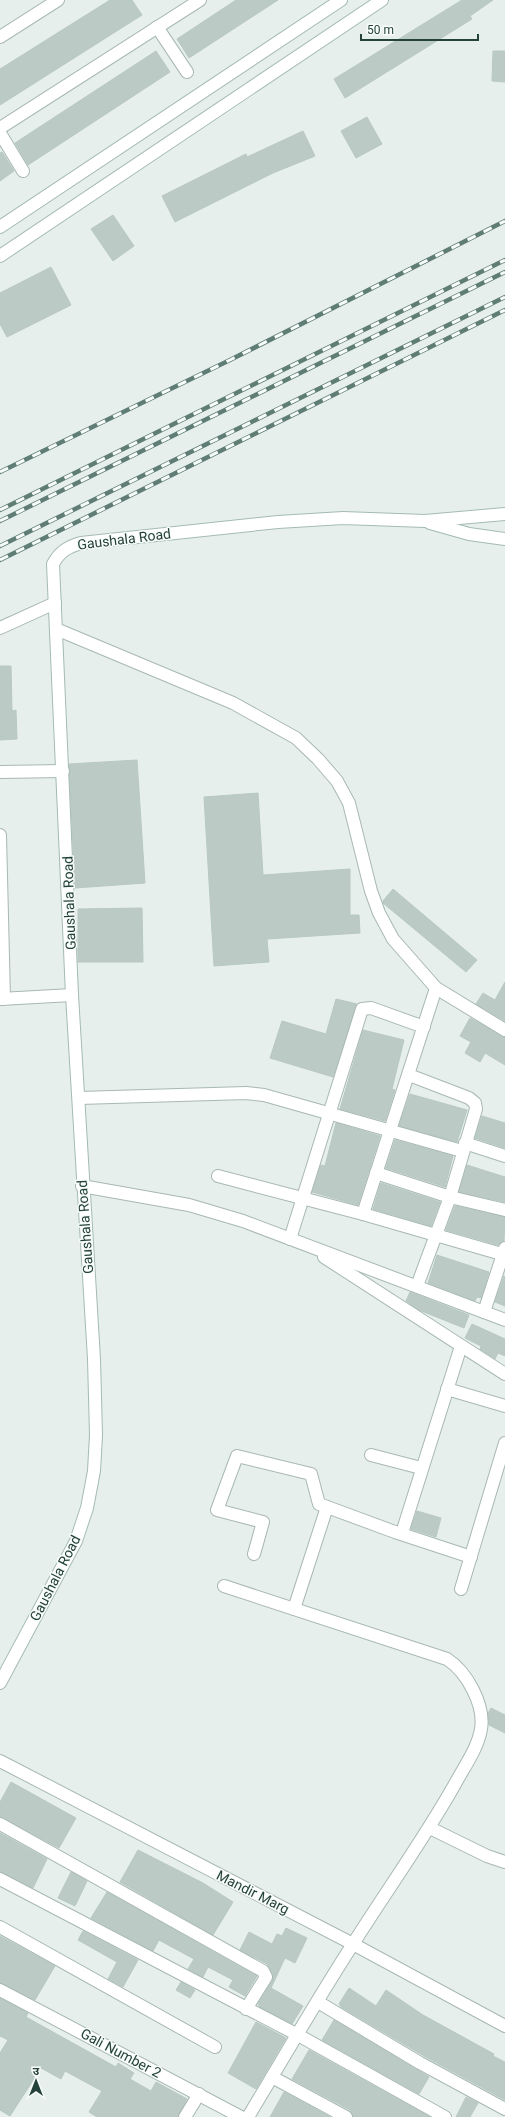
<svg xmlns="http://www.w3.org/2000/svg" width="505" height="2117" viewBox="0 0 505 2117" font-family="Roboto,'Noto Sans Devanagari',sans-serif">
<rect width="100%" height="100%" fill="#e6efeb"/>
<g fill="#bbcac4" stroke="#b8c9c2">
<polygon points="110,0 132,0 142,15 0,105 0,69"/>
<polygon points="236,0 278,0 189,58 177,39"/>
<polygon points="462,0 493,0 470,16 472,19 345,98 334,79"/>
<polygon points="156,51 170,72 28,165 15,143"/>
<polygon points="493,51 505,51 505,82 492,81"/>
<polygon points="367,117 382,144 356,158 341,131"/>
<polygon points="303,131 315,156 273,173 175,222 162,196 246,154 247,157"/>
<polygon points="2,152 14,171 0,181 0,153"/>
<polygon points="113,215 134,246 113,261 91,229"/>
<polygon points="51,267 71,305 7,337 0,324 0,293"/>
<polygon points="0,666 11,666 12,711 16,710 17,739 0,740"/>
<polygon points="137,760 145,883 75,888 69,764"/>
<polygon points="258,793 263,875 350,869 350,915 359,915 360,933 267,939 269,962 214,966 204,797"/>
<polygon points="393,889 477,960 466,972 383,903 383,901"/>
<polygon points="142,908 143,962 78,962 78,909"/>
<polygon points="505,982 505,1021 476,1004 483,993 495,1000"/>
<polygon points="336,999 357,1004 333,1077 270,1058 282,1021 326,1034"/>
<polygon points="470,1018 505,1037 505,1065 485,1053 480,1062 465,1053 471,1042 460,1036"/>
<polygon points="363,1030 404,1040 392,1089 395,1090 385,1121 340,1109"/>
<polygon points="410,1094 467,1110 457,1142 399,1126"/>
<polygon points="482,1116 505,1123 505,1148 475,1138"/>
<polygon points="336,1123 380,1136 358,1205 312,1192 321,1165 325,1166"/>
<polygon points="395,1140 453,1156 445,1187 386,1168"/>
<polygon points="467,1165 505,1177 505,1202 459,1192"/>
<polygon points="381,1183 440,1202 431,1226 373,1209"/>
<polygon points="455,1206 505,1217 504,1241 498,1245 446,1230"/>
<polygon points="437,1255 489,1272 481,1298 477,1297 475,1301 428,1283"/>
<polygon points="504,1276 505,1277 505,1306 495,1302"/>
<polygon points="410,1292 469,1315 464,1328 419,1310 406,1301"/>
<polygon points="472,1324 505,1339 505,1356 498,1353 495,1359 480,1349 481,1346 465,1338"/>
<polygon points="417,1511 441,1518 436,1537 411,1529"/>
<polygon points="491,1708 505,1715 505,1733 489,1725 488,1713"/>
<polygon points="11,1782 76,1818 59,1848 0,1817 0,1802"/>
<polygon points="0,1833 47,1859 33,1888 0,1872"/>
<polygon points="138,1850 203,1883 233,1902 213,1935 120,1882"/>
<polygon points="71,1872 87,1881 75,1906 58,1898"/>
<polygon points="107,1892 257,1976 245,1996 229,1987 233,1980 208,1967 203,1977 188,1969 194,1959 159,1940 153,1951 91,1918"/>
<polygon points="286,1928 307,1938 295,1963 285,1958 271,1988 303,2006 292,2024 260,2007 258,2004 272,1981 273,1974 267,1964 240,1950 249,1932 272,1944 277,1934 282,1936"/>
<polygon points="83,1931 138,1960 123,1987 108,1979 117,1962 78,1940"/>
<polygon points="0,1936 55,1966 35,2000 0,1983"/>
<polygon points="181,1982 195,1990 190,1998 176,1990"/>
<polygon points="349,1988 376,2006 386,1990 423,2015 494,2054 493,2056 505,2062 505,2100 424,2056 341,2007 339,2004"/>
<polygon points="0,1998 28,2013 26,2017 116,2067 118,2063 134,2073 130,2079 151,2091 156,2082 187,2099 178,2117 97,2117 89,2112 102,2091 65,2071 61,2079 41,2068 10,2116 0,2110 0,2053 8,2040 0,2036"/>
<polygon points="334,2020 429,2077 419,2094 322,2040"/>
<polygon points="256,2022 286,2038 256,2089 228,2073"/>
<polygon points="309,2050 430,2117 353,2117 350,2110 292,2079"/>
<polygon points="284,2092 330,2117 270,2117"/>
<polygon points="466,2097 478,2103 470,2117 456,2117"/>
</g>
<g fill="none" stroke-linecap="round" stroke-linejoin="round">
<g stroke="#a8b8b2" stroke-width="14">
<g id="street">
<polyline points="157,27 187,72"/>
<polyline points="0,37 58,0"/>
<polyline points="0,128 200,0"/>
<polyline points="0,133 23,171"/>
<polyline points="0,628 55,603"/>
<polyline points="56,629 233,703 296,738 318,759 337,781 349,803 371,891 379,913 393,939 436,988 505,1030"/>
<polyline points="0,772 63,771"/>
<polyline points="0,835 4,999"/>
<polyline points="0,999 72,995"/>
<polyline points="409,1075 469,1098 475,1103 476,1109 450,1197 417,1286"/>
<polyline points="79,1098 246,1093 264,1095 462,1151"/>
<polyline points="465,1143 505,1156"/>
<polyline points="376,1173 450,1197 505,1210"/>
<polyline points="218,1176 363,1214 505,1255"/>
<polyline points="82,1186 189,1205 243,1221 505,1320"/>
<polyline points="363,1214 436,988"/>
<polyline points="290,1239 362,1009 371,1008 424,1027"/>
<polyline points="324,1257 505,1374"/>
<polyline points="484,1312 505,1248"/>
<polyline points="447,1389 505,1406"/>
<polyline points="371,1455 421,1468"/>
<polyline points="402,1533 461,1346"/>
<polyline points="254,1554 263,1522 217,1510 237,1456 311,1474 319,1504 395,1532 471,1557"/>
<path d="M224 1586 447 1659C467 1672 485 1705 481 1729 478 1748 464 1767 455 1784 424 1839 387 1890 353 1944 316 2001 283 2059 248 2117"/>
<polyline points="461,1589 505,1443"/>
<polyline points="294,1609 327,1507"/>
<polyline points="0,1761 353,1944 505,2026"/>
<polyline points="0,1824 263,1971 266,1977 246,2009"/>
<polyline points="430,1828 487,1856 505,1862"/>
<polyline points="0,1879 298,2035 445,2117"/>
<polyline points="0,1927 215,2047"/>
<polyline points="0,1990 241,2117"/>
<polyline points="318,2002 420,2063 505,2109"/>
<polyline points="272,2077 346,2117"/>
<polyline points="185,2117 199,2094"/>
</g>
</g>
<g stroke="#a4bbb3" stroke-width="14">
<g id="secondary">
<polyline points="0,227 341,0"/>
<polyline points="0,256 382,0"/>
<polyline points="430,523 469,534 505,539"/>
<path d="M0 1683 76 1541 87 1508 94 1471 96 1435 94 1359 72 995 53 564C60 551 68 547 81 543L278 522 343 518 425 521 505 514"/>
</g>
</g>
<use href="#street" stroke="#fff" stroke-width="12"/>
<use href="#secondary" stroke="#fff" stroke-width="12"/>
<g stroke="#5f7d75" stroke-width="4.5">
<g id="rail">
<polyline points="0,472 230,360 505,221"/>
<polyline points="0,510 505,260"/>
<polyline points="0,521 505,272"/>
<polyline points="0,546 505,297"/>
<polyline points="0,560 505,310"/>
</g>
</g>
<use href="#rail" stroke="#f7fbf9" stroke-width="3" stroke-dasharray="9" stroke-linecap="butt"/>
</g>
<g text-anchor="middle" stroke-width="3" stroke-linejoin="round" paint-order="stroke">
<g font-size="14" fill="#24423a" stroke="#f7fbf9">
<text transform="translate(124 539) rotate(-7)" y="5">Gaushala Road</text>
<text transform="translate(69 903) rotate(-92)" y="5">Gaushala Road</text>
<text transform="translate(85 1227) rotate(-94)" y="5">Gaushala Road</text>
<text transform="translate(55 1578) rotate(-63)" y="5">Gaushala Road</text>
<text transform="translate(253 1892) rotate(27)" y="5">Mandir Marg</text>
<text transform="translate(121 2053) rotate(28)" y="5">Gali Number 2</text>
</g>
</g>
<g transform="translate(36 2081)" stroke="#f7fbf9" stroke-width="3" paint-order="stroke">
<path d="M0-3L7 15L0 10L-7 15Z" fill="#24423a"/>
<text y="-6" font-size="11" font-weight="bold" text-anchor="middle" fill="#24423a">उ</text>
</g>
<path d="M361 34v6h117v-6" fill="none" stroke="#24423a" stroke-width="2"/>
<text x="367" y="34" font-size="12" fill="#24423a" stroke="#f7fbf9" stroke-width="3" paint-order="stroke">50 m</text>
</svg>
